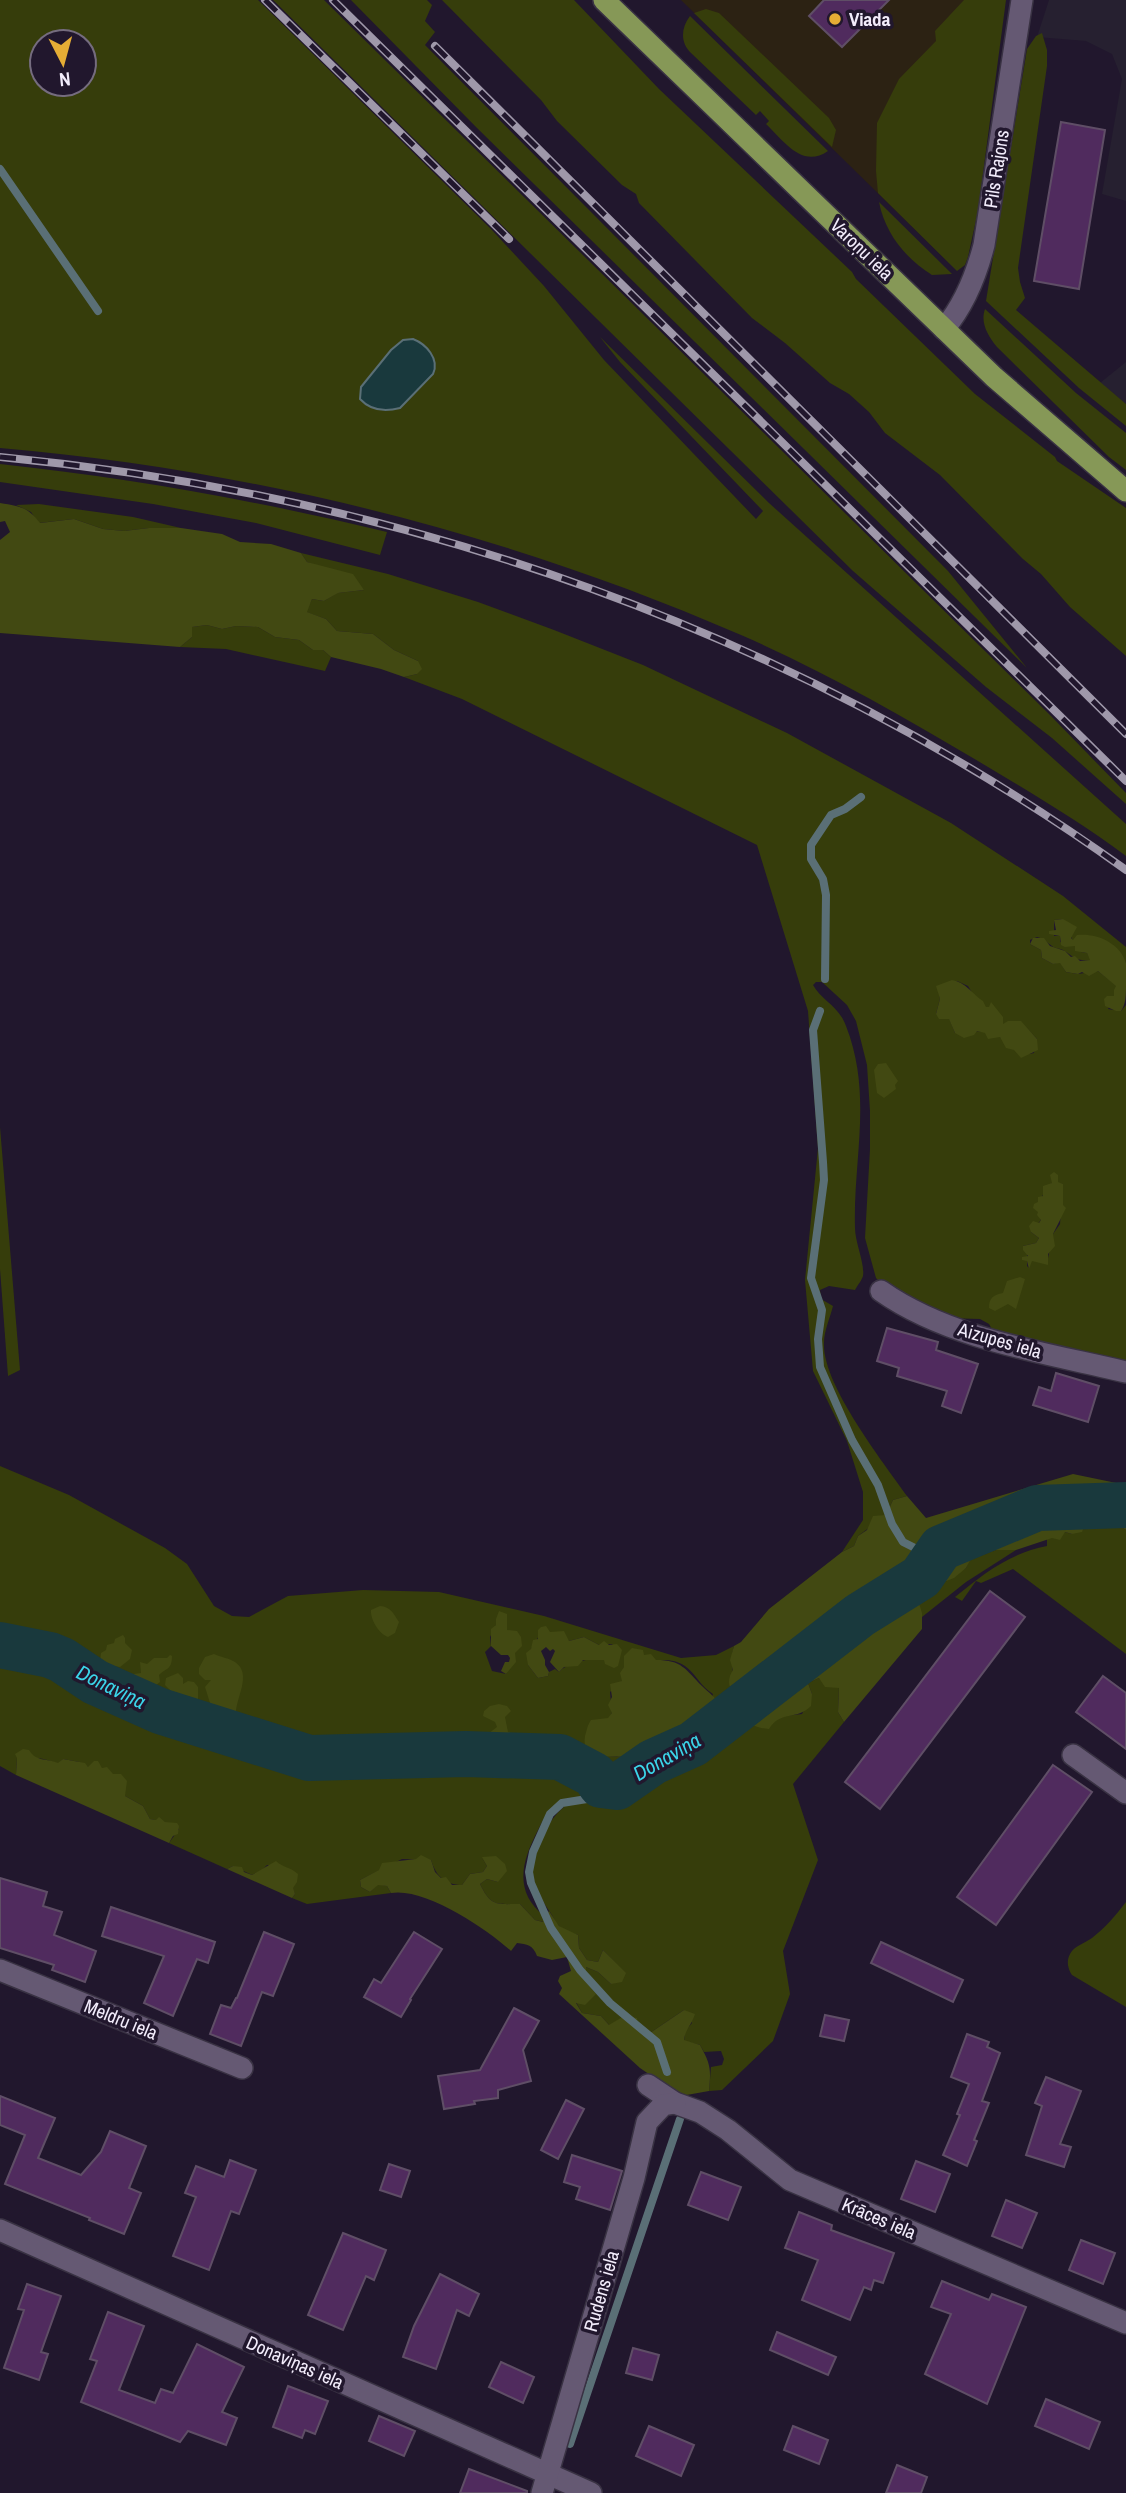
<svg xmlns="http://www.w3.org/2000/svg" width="1126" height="2493" viewBox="0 0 1126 2493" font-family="'Archivo Narrow',sans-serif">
<rect width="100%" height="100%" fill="#21172d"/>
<polygon fill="#2c2213" points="681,0 999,0 961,252 949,263"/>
<g fill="#262030">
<polygon points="1049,0 1126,0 1126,201 1102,194 1122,79 1112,54 1086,41 1037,37"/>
<polygon points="1126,362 1126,404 1100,383"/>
</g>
<g fill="#363d0b" fill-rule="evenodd">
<path d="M0 0H258L491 229 544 286 604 360 756 519 763 511 620 362 600 337 769 503 1126 824V856C1079 821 1028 791 978 761 901 715 823 671 741 635 507 533 254 470 0 448ZM42 42H84V84H42Z"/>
<polygon points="273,0 324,0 1051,716 1126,793 1126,804 1052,738 986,687 853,571"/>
<polygon points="351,0 427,0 432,5 425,21 435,32 425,45 948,571 1027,668 476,127"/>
<polygon points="442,0 574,0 659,89 852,272 856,279 975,394 1055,457 1057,461 1126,508 1126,656 1070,607 1041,574 1023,559 940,475 885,433 869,412 849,394 830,383 785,343 752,318 639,203 636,194 622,185 557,121 541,100"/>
<polygon points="964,0 1006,0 978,211 968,257 965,265 957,271 878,193 876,171 877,123 899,79 936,41 935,31"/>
<polygon points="706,9 719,13 829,118 836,130 832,147 694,13"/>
<path d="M690 16 828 151C802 169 784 141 766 124L769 121 760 111 756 115 691 53C680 42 681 28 690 16Z"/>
<polygon points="1042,33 1047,50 1047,66 1018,268 1020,282 1025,298 1016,310 1126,404 1126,426 1079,388 986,301 1027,49 1036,36"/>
<path d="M879 202 952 274 932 275C905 258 885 233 879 202Z"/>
<path d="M985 309 1076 393 1126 433V470L1109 457 997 347C988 336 980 323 985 309Z"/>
<path d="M0 464C131 478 259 501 387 532L380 555 256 523 153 504 0 482Z"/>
<polygon points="39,504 133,517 181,528 149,528 124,531 103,529 74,519 39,523 31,512 16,505"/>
<path d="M301 553 388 574 478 602 554 630 643 665 787 733 951 823 1063 896 1126 947V963C1107 936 1113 945 1083 935L1073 941 1063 919 1054 920V936H1060V942L1075 946 1081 952 1087 953 1091 960C1074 961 1076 958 1063 950 1060 948 1055 949 1052 946 1046 942 1045 939 1037 937L1030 940V944L1041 950 1042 958 1053 964 1060 962 1066 972 1078 974 1098 971 1117 986 1115 996 1108 1009 1121 1011 1126 1005V1367L993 1331 989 1324 980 1319 944 1318 884 1286 876 1278 865 1238 870 1149V1111L867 1065 856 1021 847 1005 822 982H816L813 985C822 1001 839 1006 846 1026 873 1095 853 1159 855 1228 855 1242 865 1264 863 1276 862 1280 857 1286 855 1290L829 1286 820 1290 821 1299 833 1306C830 1318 824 1331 824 1343 822 1384 883 1462 907 1496L893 1500 886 1515 858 1536 854 1546 842 1552 863 1520V1492L847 1441 813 1371 805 1280 818 1148 808 1011 757 845 462 699 404 677 417 674 418 661 394 650 373 634 337 631 326 619 306 612 312 599 324 601 337 593 364 590 329 570 307 562ZM957 981 968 986 976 999 986 1008 989 1007 1003 1025 1021 1022 1037 1039 1034 1053C1018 1058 1012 1044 1000 1037 986 1029 969 1031 955 1033L949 1018 936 1014 940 999 938 990ZM1052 1183 1063 1184 1060 1224 1053 1234 1048 1258 1031 1261 1029 1268 1027 1266V1253L1023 1246 1036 1243 1039 1238 1031 1232 1041 1220C1036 1207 1042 1192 1052 1183Z"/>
<polygon points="207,625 222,629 236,626 258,627 275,637 299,640 313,650 323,650 331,657 325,671 226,649 180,647 192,637 192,627"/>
<polygon points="0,1127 20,1370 8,1376 0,1269"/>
<path d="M0 1466 69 1495 165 1548 187 1564 214 1606 232 1616 249 1617 288 1596 363 1590 439 1592 544 1616 681 1658 716 1655 734 1646C729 1662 737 1680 730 1694L736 1703 693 1739 704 1724 713 1694C701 1687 696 1674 685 1666 668 1654 642 1663 624 1667L622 1681 610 1692 612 1713 591 1755 623 1757 626 1766 637 1769 620 1783 624 1785 662 1761 705 1742 746 1708 775 1720 785 1716 802 1714 812 1694 808 1683 819 1678 839 1688 838 1712 844 1722 793 1784 818 1860 783 1951 790 1994 773 2041 722 2090 709 2091 711 2067 722 2065 724 2059 721 2051 704 2052 700 2045 684 2041 685 2031 692 2023 684 2010 650 2033 638 2025H609L601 2016 582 2013 576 2002 586 1982V1967L598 1972 611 1984 625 1973 603 1950 598 1962 587 1960 579 1948 578 1935C572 1933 563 1930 559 1926 555 1922 553 1916 550 1912 544 1904 534 1887 533 1875 531 1851 546 1822 564 1807L558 1804C548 1810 543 1820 538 1830 522 1861 513 1891 544 1916V1922L535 1920 520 1904C497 1904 491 1907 480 1884L487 1879 498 1882 482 1858 487 1866 483 1872 470 1874 462 1885C445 1885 436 1876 431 1860L402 1859 360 1880 361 1887 370 1892 378 1884 387 1886 391 1893 307 1904 292 1898 295 1894 281 1866 267 1865 262 1870 252 1875 233 1866 227 1869 169 1843 179 1829 165 1822 150 1819 143 1806 125 1796 113 1775 102 1768 88 1767 79 1762 63 1759 58 1764C46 1758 30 1756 17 1758L16 1775 0 1766ZM496 1625 507 1630C513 1647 517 1658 506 1674L492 1671 485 1652 491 1646 490 1637ZM554 1632 569 1641 584 1637 599 1645 612 1644 614 1646C607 1650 600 1655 592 1658 582 1662 568 1662 559 1672L555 1669 549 1672 548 1676 538 1678 528 1665 531 1649 539 1636Z"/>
<path d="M1093 1520 1103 1526 1116 1523 1126 1530V1654L1013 1569 981 1583 976 1581 962 1601 955 1597C983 1574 1010 1553 1047 1546V1539L1065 1532 1072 1534 1086 1521Z"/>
<path d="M996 1550H1016L966 1582 922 1617V1613L892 1606 888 1618 877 1614 875 1599C889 1579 920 1577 941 1583L966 1568 972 1555 980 1556Z"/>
<path d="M1126 1902V2007L1072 1975C1068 1969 1066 1961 1070 1954 1074 1946 1085 1943 1092 1938 1105 1928 1116 1915 1126 1902Z"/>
</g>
<g fill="#424912">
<path d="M0 503C19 506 28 507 40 523L74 519 103 529 124 531 149 528H181L222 534 240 542 271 544 301 553 307 562 353 574 364 590 338 593 324 601 312 599 307 612 326 619 337 631 373 634 394 650 418 661 422 669 417 674 404 677 381 669 331 657 323 650H313L299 640 275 637 258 627 236 626 222 629 207 625 192 627V637L180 647 0 633V540L10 532 5 521 0 522Z"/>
<path d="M1063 919 1077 927 1071 938 1073 940 1077 935C1097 933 1120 943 1126 963 1126 969 1126 979 1126 985 1126 995 1126 1004 1121 1011H1116L1105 1006 1104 999 1107 996H1114V990L1116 986 1098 971 1089 976 1082 972 1078 974 1066 972 1060 963 1053 964 1042 958 1041 950 1030 944 1033 938H1044L1050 946 1065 951 1071 957 1075 956 1080 961 1090 960 1087 953 1075 951V946L1065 947 1061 945 1060 936 1049 934V931L1056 930 1054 920Z"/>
<path d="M952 980C966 982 972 994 983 1001L986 1007H989L991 1002 1003 1017V1024L1008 1021H1021L1037 1039 1038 1050 1021 1058 1014 1050 1006 1048 1000 1037 988 1039 985 1033 977 1031 974 1035 964 1038 955 1033 949 1019H939L936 1014 940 999 936 986Z"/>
<polygon points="886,1063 898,1081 895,1085 896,1089 884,1098 877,1093 874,1070 878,1064"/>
<polygon points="1054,1172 1058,1175 1058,1182 1063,1184 1063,1205 1066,1208 1053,1234 1055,1246 1048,1254 1048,1265 1032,1261 1029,1269 1027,1261 1022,1260 1022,1257 1028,1256 1023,1250 1023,1246 1036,1243 1039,1238 1031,1232 1029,1226 1033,1221 1039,1223 1041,1220 1037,1215 1038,1212 1033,1208 1034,1204 1038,1202 1038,1197 1043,1196 1043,1186 1052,1183 1050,1175"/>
<path d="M1020 1277 1025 1279 1016 1309 1008 1304 995 1311 989 1308C989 1298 993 1295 1003 1293L1007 1281Z"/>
<path d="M1073 1474 1126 1485V1530L1116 1523 1103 1526 1093 1520 1086 1521 1082 1532 1072 1534 1065 1532 1060 1540 1052 1538 1016 1550H996L980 1556 973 1555 966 1568 954 1578 941 1583 927 1579 905 1581 882 1590 875 1599 877 1614 888 1618 892 1606 907 1598 919 1603 922 1613V1629L844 1722 838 1712 839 1688 825 1687 819 1678 808 1683 812 1694 811 1706C796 1721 781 1710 769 1729 756 1728 742 1723 746 1708L736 1703 730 1694 732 1690C727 1684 729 1676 733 1670L730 1660 734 1646 741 1642 769 1609 842 1552 854 1546 858 1536 867 1530 873 1516 886 1515 893 1500 907 1496 926 1518Z"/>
<path d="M380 1606C391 1607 393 1613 399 1622L395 1633 388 1637C379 1634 370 1619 371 1610Z"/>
<polygon points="499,1611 507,1614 507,1630 517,1631 521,1637 522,1646 515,1653 516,1662 506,1674 501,1671 505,1662 509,1662 510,1658 508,1655 501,1655 491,1646 491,1629 496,1625 496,1619"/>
<polygon points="546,1626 550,1632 564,1631 569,1641 584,1637 599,1645 604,1641 609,1645 617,1644 622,1650 618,1666 614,1668 605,1664 604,1660 583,1660 578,1666 564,1667 559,1672 550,1662 555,1651 553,1649 550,1651 546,1647 541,1651 545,1660 545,1665 549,1672 548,1676 538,1678 528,1665 526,1653 531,1649 533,1640 538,1639 538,1630 541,1627"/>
<polygon points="123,1635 125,1638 125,1643 132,1650 130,1659 120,1667 113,1666 109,1673 114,1674 115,1679 110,1682 101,1678 101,1675 105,1670 100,1662 101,1653 106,1650 107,1645 114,1643 115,1639"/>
<path d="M632 1648 643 1650 644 1655 651 1654 656 1660C682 1660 685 1669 702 1686 709 1693 715 1696 720 1706L714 1712 708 1714 693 1739 654 1754 637 1769 626 1766 623 1757C606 1756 581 1760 585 1736 587 1730 587 1726 591 1720L608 1718 612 1713 608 1705 612 1697 610 1684 622 1681 620 1673 624 1667V1656Z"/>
<path d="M214 1654C220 1657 229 1658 235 1662 253 1674 235 1699 236 1714L233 1718 222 1721 214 1715 208 1714 205 1706 210 1703 205 1687 211 1680H205L199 1674V1668L205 1657Z"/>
<path d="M170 1655 172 1656C172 1670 166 1668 159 1675L160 1682 147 1692 148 1708C142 1714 138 1715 131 1710L130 1694 122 1691 121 1681 134 1674 141 1673 140 1662 147 1664 154 1658H167Z"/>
<polygon points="178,1673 183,1678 183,1684 188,1681 194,1682 198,1687 198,1700 195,1703 188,1700 181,1703 179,1701 178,1693 172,1692 165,1685 166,1678"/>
<path d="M499 1704 507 1706 511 1711 505 1717 508 1732 516 1734 519 1743 505 1752C497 1752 488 1752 481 1750L475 1738 484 1737 497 1727 495 1722 483 1716 484 1711 490 1706Z"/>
<path d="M23 1749 29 1750C36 1762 47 1758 58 1763L63 1759 85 1763 88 1767 94 1761H98L102 1768 107 1767 113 1774H121L127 1781 125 1796 143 1806 150 1819 156 1820 159 1817 165 1822 177 1823 179 1826 178 1834 173 1836 169 1843 16 1775 17 1758 15 1754Z"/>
<path d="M421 1855 431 1860 435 1872 441 1878 446 1877 452 1885H462L470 1874 483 1872 487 1866 482 1857 496 1856 505 1864 507 1871 498 1882 487 1879 480 1884C491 1907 497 1904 520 1904L535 1920 543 1922 544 1916 549 1911 559 1926 578 1935 579 1948 587 1960 598 1962 603 1950 626 1973 622 1982 611 1984 598 1972 586 1967V1982L596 1994 585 2005 576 2003 582 2013 601 2016 609 2025 624 2016 637 2018 638 2025 650 2033 684 2010 695 2014C692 2024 685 2030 684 2040L700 2045C711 2065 711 2069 709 2091L681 2096 640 2068 559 1994 562 1988 558 1981 560 1976 571 1971 567 1957 552 1960 537 1956C533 1945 527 1944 517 1943L511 1951C486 1928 424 1887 391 1893L387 1886 378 1885 370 1892 361 1887 360 1880 379 1870 382 1863 416 1859Z"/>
<path d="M276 1861C283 1868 289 1866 298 1874L297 1882 293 1888 295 1894 292 1898 227 1869 233 1866 242 1867 244 1872 252 1875Z"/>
</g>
<path fill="#19393d" stroke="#5a6f76" stroke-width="2" d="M413 339C426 344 440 359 433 374L400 408C385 412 371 411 360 399L361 387 391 350 403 340Z"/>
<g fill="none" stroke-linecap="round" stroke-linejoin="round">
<g stroke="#5a6f76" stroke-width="8">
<polyline points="0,169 98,311"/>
<polyline points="825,979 826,895 823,879 811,859 811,845 831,815 845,809 861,797"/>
<polyline points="820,1011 813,1030 823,1162 824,1180 811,1278 822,1310 818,1339 820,1367 852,1440 878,1485 892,1524 903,1542 917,1549 931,1562"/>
<polyline points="601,1785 587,1799 562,1803 550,1814 533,1852 529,1872 531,1883 551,1928 580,1970 610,2003 657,2042 667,2072"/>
<polyline points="570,2444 680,2119"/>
</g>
<polyline stroke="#19393d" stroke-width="46" points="0,1645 50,1655 62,1660 95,1682 160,1711 309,1758 466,1754 560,1757 594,1775 601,1785 617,1787 653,1762 693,1744 860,1615 921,1577 941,1548 1037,1508 1126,1505"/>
</g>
<g fill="#502b5e" stroke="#5f4e66" stroke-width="2">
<polygon points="824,0 889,0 842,47 809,16"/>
<polygon points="1061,122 1105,130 1079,289 1034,281"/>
<polygon points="887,1328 938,1342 936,1350 978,1364 961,1413 942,1406 947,1391 897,1376 899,1368 877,1361"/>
<polygon points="1056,1373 1099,1386 1088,1422 1033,1405 1039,1387 1051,1391"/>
<polygon points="990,1591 1025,1617 880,1809 845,1782"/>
<polygon points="1103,1676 1126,1693 1126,1749 1076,1712"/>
<polygon points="1053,1765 1092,1792 996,1925 957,1897"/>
<polygon points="0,1878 47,1892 43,1906 62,1912 54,1935 96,1951 85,1982 52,1970 54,1965 0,1948"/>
<polygon points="111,1907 215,1942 208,1963 197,1959 173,2016 144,2003 164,1956 102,1936"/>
<polygon points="264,1932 294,1944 273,1996 262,1992 241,2046 210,2034 221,2005 231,2008 236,1998 237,1998"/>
<polygon points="414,1932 442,1949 410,1999 411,2000 401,2017 364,1997 374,1979 381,1983"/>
<polygon points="881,1942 963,1980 953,2002 871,1963"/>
<polygon points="514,2008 539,2021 523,2050 531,2081 498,2090 498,2098 474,2101 475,2104 444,2109 438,2076 480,2070"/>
<polygon points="825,2015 849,2020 844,2041 820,2036"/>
<polygon points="967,2034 989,2042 987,2047 1000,2053 982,2101 989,2103 974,2140 977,2141 967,2166 943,2155 960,2115 957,2114 969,2084 951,2077"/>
<polygon points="1046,2077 1081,2091 1060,2144 1071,2147 1064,2167 1026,2155 1042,2106 1035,2103"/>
<polygon points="0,2096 55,2118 38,2158 81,2175 101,2152 110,2131 146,2146 129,2188 141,2193 124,2234 89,2220 90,2218 5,2184 25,2135 0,2125"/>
<polygon points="566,2100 584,2109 558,2159 541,2150"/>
<polygon points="572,2155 622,2171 610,2210 576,2199 580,2187 564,2182"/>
<polygon points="230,2160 256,2170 239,2214 231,2211 209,2270 173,2256 196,2197 185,2193 196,2166 224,2177"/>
<polygon points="916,2161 950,2174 935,2212 901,2199"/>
<polygon points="389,2164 410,2171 401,2197 380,2190"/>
<polygon points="701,2172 741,2187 728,2220 688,2205"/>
<polygon points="1006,2200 1037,2213 1022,2248 992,2236"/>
<polygon points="799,2212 832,2225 831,2230 894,2253 883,2283 874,2280 871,2290 864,2287 850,2320 802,2300 818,2260 785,2248"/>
<polygon points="343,2233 386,2250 374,2280 366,2276 343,2330 308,2315"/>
<polygon points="1081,2240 1115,2253 1103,2284 1069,2270"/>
<polygon points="440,2274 479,2294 469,2316 457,2310 436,2369 403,2357 414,2326"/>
<polygon points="942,2281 989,2300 992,2294 1026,2307 987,2404 925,2374 951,2314 931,2307"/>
<polygon points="27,2284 61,2296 41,2352 48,2354 39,2380 4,2368 24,2310 18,2309"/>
<polygon points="108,2312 144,2326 119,2390 155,2403 161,2389 173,2393 197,2344 244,2367 222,2412 237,2418 226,2445 188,2431 180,2442 81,2402 97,2361 90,2359"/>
<polygon points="777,2332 836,2357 828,2375 770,2350"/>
<polygon points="633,2348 659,2355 652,2380 626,2373"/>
<polygon points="501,2362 534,2377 523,2403 489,2387"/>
<polygon points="288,2386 328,2401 315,2434 305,2430 302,2438 273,2427"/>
<polygon points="1046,2399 1100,2422 1089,2449 1035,2426"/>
<polygon points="379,2416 415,2431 404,2456 369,2441"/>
<polygon points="649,2426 694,2445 681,2476 636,2456"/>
<polygon points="793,2426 828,2440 819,2464 784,2450"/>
<polygon points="897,2465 927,2477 921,2493 886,2493"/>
<polygon points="469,2469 527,2491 527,2493 460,2493"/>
</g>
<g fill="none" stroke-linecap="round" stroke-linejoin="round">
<g stroke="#393243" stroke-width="24">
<g id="minor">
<path d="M944 329C965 304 976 276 984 245L1022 0"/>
<path d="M881 1291C949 1339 1046 1353 1126 1372"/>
<polyline points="1073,1755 1126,1793"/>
<polyline points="0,1970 242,2068"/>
<polyline points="648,2085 675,2103 700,2112 728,2130 790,2180 1126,2323"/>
<polyline points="0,2230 591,2493"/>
<polyline points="542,2493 634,2178 647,2122 663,2105 675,2103"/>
</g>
</g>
<g stroke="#393243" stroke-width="24">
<polyline id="trunk" points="604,0 994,377 1126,491"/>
</g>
<use href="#minor" stroke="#655973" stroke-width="21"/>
<use href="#trunk" stroke="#869857" stroke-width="21"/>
<g stroke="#9f98aa" stroke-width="8">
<g id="rail">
<polyline points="265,0 509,239"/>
<polyline points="333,0 1126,781"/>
<polyline points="435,46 1126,734"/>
<path d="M0 457C408 496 792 631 1126 870"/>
</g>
</g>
<use href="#rail" stroke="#21172d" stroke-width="5" stroke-dasharray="16" stroke-linecap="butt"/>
</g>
<circle fill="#e5ad35" stroke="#21172d" stroke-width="2.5" cx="835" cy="19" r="7"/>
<g text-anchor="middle" stroke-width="7" stroke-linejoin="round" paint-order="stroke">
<g font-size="19" font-weight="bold" fill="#f2ecfb" stroke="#21172d" text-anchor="start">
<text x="849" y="26">Viada</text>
</g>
<g font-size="19" fill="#f2ecfb" stroke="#21172d">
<text transform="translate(996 169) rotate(-81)" y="7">Pils Rajons</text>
<text transform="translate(862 249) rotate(44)" y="7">Varoņu iela</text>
<text transform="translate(1000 1340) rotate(16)" y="7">Aizupes iela</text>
<text transform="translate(121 2019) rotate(22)" y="7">Meldru iela</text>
<text transform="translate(879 2218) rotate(23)" y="7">Krāces iela</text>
<text transform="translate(601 2291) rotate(-74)" y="7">Rudens iela</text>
<text transform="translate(295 2362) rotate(24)" y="7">Donaviņas iela</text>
</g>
<g font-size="21" font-style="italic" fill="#3bd5e9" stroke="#21172d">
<text transform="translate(111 1687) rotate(26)" y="7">Donaviņa</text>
<text transform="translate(667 1757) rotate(-30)" y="7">Donaviņa</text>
</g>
</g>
<g transform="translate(63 63) rotate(174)"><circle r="33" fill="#21172d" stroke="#756c7f" stroke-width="2"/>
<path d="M0-5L12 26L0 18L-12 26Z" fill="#e5ad35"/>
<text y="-10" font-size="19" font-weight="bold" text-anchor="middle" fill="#f2ecfb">N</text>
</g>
</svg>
